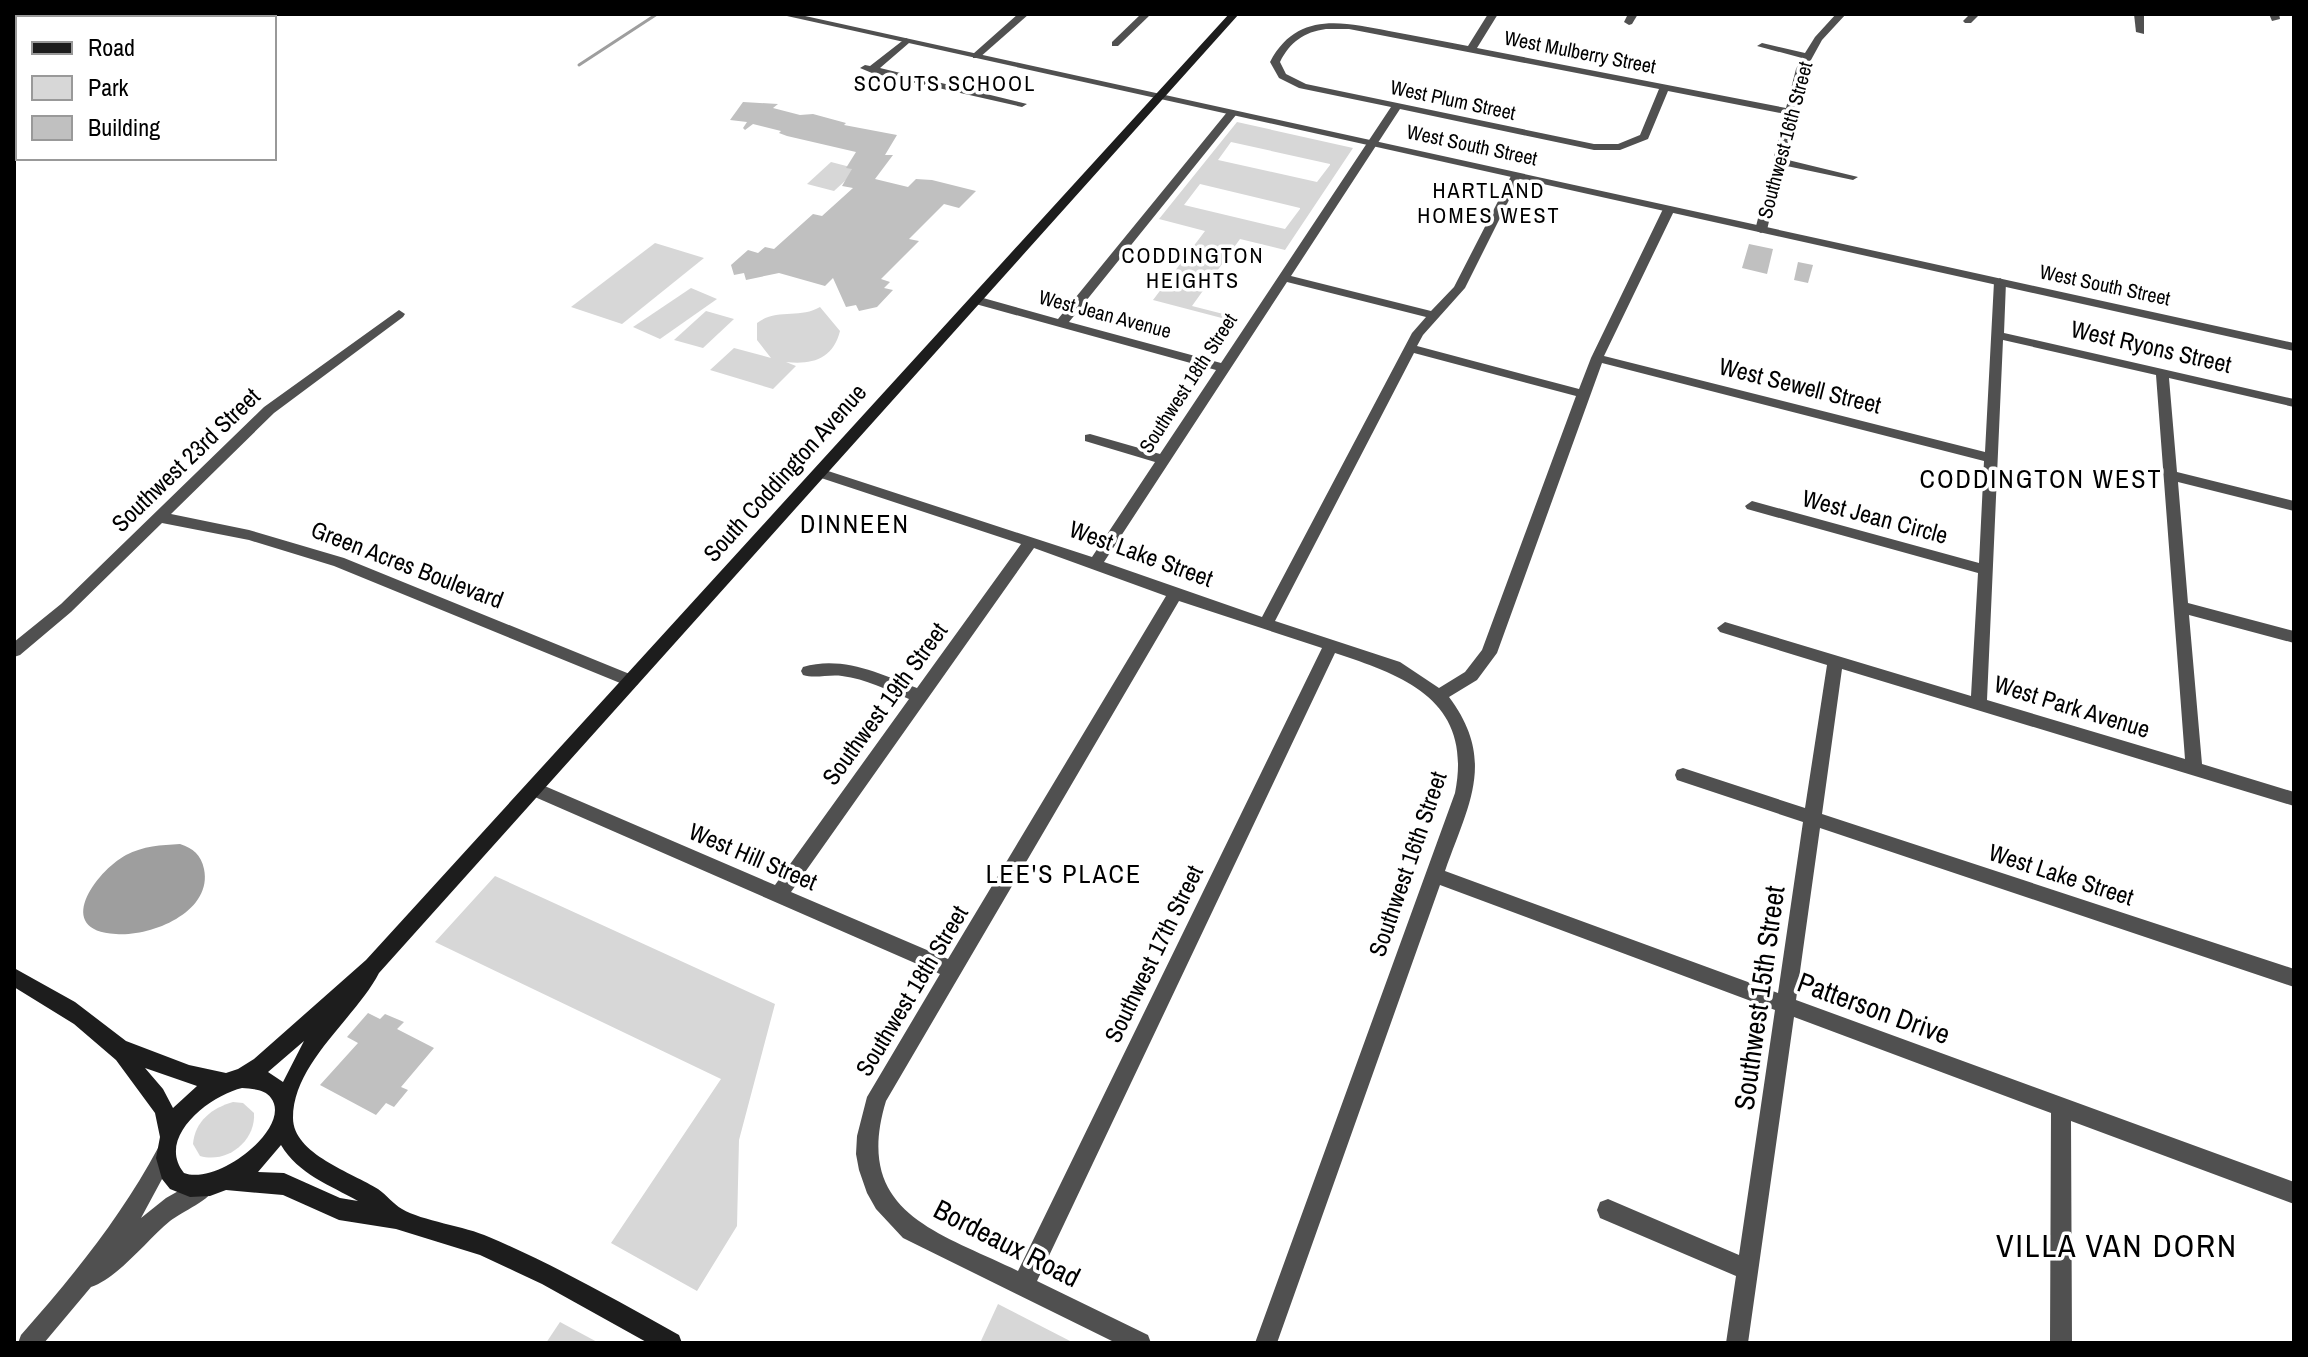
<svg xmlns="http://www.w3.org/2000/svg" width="2308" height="1357" viewBox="0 0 2308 1357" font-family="'Archivo Narrow',sans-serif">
<rect width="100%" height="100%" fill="#fff"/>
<g fill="#d7d7d7" fill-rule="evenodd">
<path d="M1237 122 1353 148 1285 250 1240 239 1192 306 1239 318 1237 322 1153 300 1205 231 1159 219ZM1231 142 1330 164V165L1317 182 1218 160ZM1200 184 1300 208V209L1285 229 1184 205Z"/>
<polygon points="831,162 858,169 834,191 807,184"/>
<polygon points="655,243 704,258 622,324 571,307"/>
<polygon points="691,288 717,299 660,339 633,327"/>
<path d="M820 307 840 331C833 359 812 365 786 362L796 366 773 389 710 370 734 348 771 358 757 340V323C776 308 800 319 820 307Z"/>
<polygon points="706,311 734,319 703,348 674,340"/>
<polygon points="495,876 775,1004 739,1140 737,1226 697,1291 611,1243 721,1079 435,942"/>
<path d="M233 1102 243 1103 254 1113C256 1141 227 1164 200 1156L193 1144C195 1121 212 1108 233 1102Z"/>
<polygon points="998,1304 1074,1343 980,1343"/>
<polygon points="560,1322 599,1343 546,1343"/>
</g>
<path fill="#9e9e9e" d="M180 844C193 848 201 855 204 869 213 912 151 937 116 934 53 931 95 872 126 855 143 846 161 845 180 844Z"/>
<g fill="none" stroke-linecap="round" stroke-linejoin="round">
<polyline stroke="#9e9e9e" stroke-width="3" points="579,65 657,14"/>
</g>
<g fill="#c0c0c0">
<polygon points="743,102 778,104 773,108 800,115 813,114 846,123 844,125 897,135 885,155 893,155 875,179 908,187 916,179 932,180 976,191 959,208 944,204 909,239 919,241 881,279 890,282 884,288 893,290 877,307 859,311 856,305 846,307 833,278 825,286 779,273 746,280 744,273 734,275 731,265 748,250 758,253 765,247 774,249 813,214 822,216 853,188 842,186 852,169 846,168 856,152 787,136 779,133 781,131 753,124 745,130 743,128 747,122 730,120"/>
<polygon points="1749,244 1773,249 1767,274 1742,268"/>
<polygon points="1798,262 1813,265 1808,283 1794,280"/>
<polygon points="368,1013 380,1019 385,1014 404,1022 397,1029 434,1048 401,1087 408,1090 394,1107 386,1103 376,1115 320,1085 358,1043 347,1037"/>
</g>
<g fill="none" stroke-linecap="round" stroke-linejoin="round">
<g fill="#505050" fill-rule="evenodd">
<polygon points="1018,14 1029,14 979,58 973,58 973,54"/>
<polygon points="1141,14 1151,14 1118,46 1112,46 1112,42"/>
<path d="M1488 14H1498L1477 48 1786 108 1796 69 1802 58 1757 46 1762 43 1805 53 1815 37 1836 14H1846L1822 40 1806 69 1784 159 1858 177 1853 180 1782 165 1767 230 1761 233 1755 230 1785 114 1668 91 1648 139 1620 150H1594L1400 109 1291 276 1431 311 1454 287 1511 176 1520 174 1521 176 1465 288 1423 335 1417 346 1579 389 1591 358 1663 209 1669 206 1675 209 1604 356 1985 452 1994 282 2000 278 2006 282 2004 333 2294 399V407L2169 378 2177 472 2294 501V511L2178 482 2188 603 2294 631V643L2189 615 2202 764 2294 792V806L1842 669 1822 814 2294 969V987L1820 828 1796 1000 2294 1182V1204L2071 1121 2072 1343H2050L2051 1113 1794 1017 1748 1343H1726L1736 1276 1600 1218 1597 1210 1600 1202 1608 1199 1739 1255 1775 1010 1440 885 1277 1343H1255L1455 793C1473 702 1408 677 1335 653L1037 1281 1148 1335 1151 1343H1116L903 1238 876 1209 867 1193 859 1170 856 1154 857 1136 867 1097 940 974 528 794 525 789 528 784 534 782 540 784 775 885 909 699C887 690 866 679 842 676 829 674 815 679 803 675L801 671 803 667C842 655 881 674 917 688L1021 544 815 476 813 473 815 470H825L1092 557 1155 462 1085 441V435L1090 434 1160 454 1216 370 972 303V297L976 296 1058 319 1228 111H1236V115L1069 322 1221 363 1391 107 1299 88 1279 78 1270 62C1297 11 1342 22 1389 31 1416 36 1442 41 1468 46ZM1326 29H1349L1659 89 1640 135 1618 144H1594L1306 84 1286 74 1280 62C1290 42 1304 32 1326 29ZM1287 282 1426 317 1412 333 1262 617 1104 562ZM2003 340 2156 375 2185 759 1987 700ZM1414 353 1576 396 1482 650 1465 672 1439 688 1400 662 1275 621ZM1602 363 1984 461 1979 563 1752 501 1745 506 1747 509 1978 573 1971 696 1725 622 1717 628 1720 632 1827 665 1805 808 1683 768 1677 770 1675 775 1677 780 1803 822 1778 993 1445 871C1468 805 1497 761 1449 697L1477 680 1497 653ZM1034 548 1166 596 948 959 791 892ZM1179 601 1322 648 1018 1271C938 1232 852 1213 886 1101Z"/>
<polygon points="1628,14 1638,14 1632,24 1629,25 1624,22"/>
<polygon points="1970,14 1980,14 1971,23 1965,23 1963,21"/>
<polygon points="2134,14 2144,14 2144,34 2136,32"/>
<polygon points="2269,14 2279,14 2280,19 2272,21"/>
<polygon points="906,38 911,41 909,43 880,68 1027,104 1022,107 872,73 860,68 865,65 870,66"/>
<polygon points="399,310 405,314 403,317 274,413 171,514 249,530 344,558 637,677 639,681 637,685 625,685 334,566 249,540 162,523 71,612 20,655 14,657 14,642 61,604 264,407"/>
</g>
<g fill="#505050" fill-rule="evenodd">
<polygon points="778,14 796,14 2294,343 2294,351"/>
<path d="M165 1145 172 1148 175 1155 141 1218 166 1198 205 1176 212 1180 216 1187C211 1199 182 1212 170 1221 147 1240 118 1278 91 1287L44 1343H18L21 1335C73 1276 121 1217 158 1148Z"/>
</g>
<path fill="#1d1d1d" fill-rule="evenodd" d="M1229 14H1239L379 973C355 1019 293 1063 293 1118 293 1154 353 1173 378 1189 387 1195 393 1204 402 1209 422 1221 465 1226 489 1237 555 1265 616 1300 679 1335L682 1343H648L542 1284 480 1255 396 1229 339 1220 283 1195 226 1190 210 1196 190 1197 170 1189 162 1179 156 1158 160 1137 155 1113 116 1060 74 1024 14 987V968L75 1002 126 1041 189 1065 226 1073 238 1069 254 1059 366 960ZM304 1041 283 1082 268 1072ZM145 1068 197 1086 173 1108 163 1089ZM242 1088C252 1089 265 1089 271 1098 293 1127 218 1186 184 1173 155 1137 211 1095 242 1088ZM281 1145C298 1174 330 1185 358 1201L340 1198 284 1173 258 1172Z"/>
</g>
<g text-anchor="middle" stroke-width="7" stroke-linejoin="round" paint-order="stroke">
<g font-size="20" fill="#000" stroke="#fff">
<text transform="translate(1580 52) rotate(11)" y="7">West Mulberry Street</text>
<text transform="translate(1453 100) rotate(12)" y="7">West Plum Street</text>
<text transform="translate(1785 140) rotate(-75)" y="7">Southwest 16th Street</text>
<text transform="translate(1472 145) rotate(12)" y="7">West South Street</text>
<text transform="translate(2105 285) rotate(12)" y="7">West South Street</text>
<text transform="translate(1105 314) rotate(15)" y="7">West Jean Avenue</text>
<text transform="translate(1188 383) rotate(-57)" y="7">Southwest 18th Street</text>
</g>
<g font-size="22" letter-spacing="2" fill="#000" stroke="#fff">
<text x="945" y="91">SCOUTS SCHOOL</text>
<text x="1489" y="198">HARTLAND<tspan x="1489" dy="25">HOMES WEST</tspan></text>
<text x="1193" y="263">CODDINGTON<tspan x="1193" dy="25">HEIGHTS</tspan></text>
</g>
<g font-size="24" fill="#000" stroke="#fff">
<text transform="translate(2151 347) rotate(13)" y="8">West Ryons Street</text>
<text transform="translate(1800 386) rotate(14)" y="8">West Sewell Street</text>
<text transform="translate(186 460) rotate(-44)" y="8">Southwest 23rd Street</text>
<text transform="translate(785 473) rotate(-48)" y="8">South Coddington Avenue</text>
<text transform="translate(1875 517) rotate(15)" y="8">West Jean Circle</text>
<text transform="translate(1141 554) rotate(20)" y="8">West Lake Street</text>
<text transform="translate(407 565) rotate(21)" y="8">Green Acres Boulevard</text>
<text transform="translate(885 704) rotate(-54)" y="8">Southwest 19th Street</text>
<text transform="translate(2072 707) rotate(17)" y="8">West Park Avenue</text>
<text transform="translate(753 857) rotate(23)" y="8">West Hill Street</text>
<text transform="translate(1408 864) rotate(-71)" y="8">Southwest 16th Street</text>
<text transform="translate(2061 875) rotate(18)" y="8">West Lake Street</text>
<text transform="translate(1154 954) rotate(-64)" y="8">Southwest 17th Street</text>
<text transform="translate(912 991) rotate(-59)" y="8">Southwest 18th Street</text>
</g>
<g font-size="26" letter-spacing="2" fill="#000" stroke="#fff">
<text x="2041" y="488">CODDINGTON WEST</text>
<text x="855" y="533">DINNEEN</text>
<text x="1064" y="883">LEE'S PLACE</text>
</g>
<g font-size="28" fill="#000" stroke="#fff">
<text transform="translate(1759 998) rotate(-82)" y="10">Southwest 15th Street</text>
<text transform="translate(1874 1008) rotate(20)" y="10">Patterson Drive</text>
<text transform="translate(1007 1243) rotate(27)" y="10">Bordeaux Road</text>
</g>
<g font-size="32" letter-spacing="2" fill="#000" stroke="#fff">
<text x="2117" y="1257">VILLA VAN DORN</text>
</g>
</g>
<rect width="2308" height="1357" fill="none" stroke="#000000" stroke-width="32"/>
<rect x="16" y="16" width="260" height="144" fill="#ffffff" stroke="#999999" stroke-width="2"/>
<rect x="32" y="42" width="40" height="12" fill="#1d1d1d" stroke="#999999" stroke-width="2"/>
<text x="88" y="56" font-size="24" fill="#000000">Road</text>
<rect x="32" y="76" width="40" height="24" fill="#d7d7d7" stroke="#999999" stroke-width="2"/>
<text x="88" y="96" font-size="24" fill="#000000">Park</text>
<rect x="32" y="116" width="40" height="24" fill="#c0c0c0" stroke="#999999" stroke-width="2"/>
<text x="88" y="136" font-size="24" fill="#000000">Building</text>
</svg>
